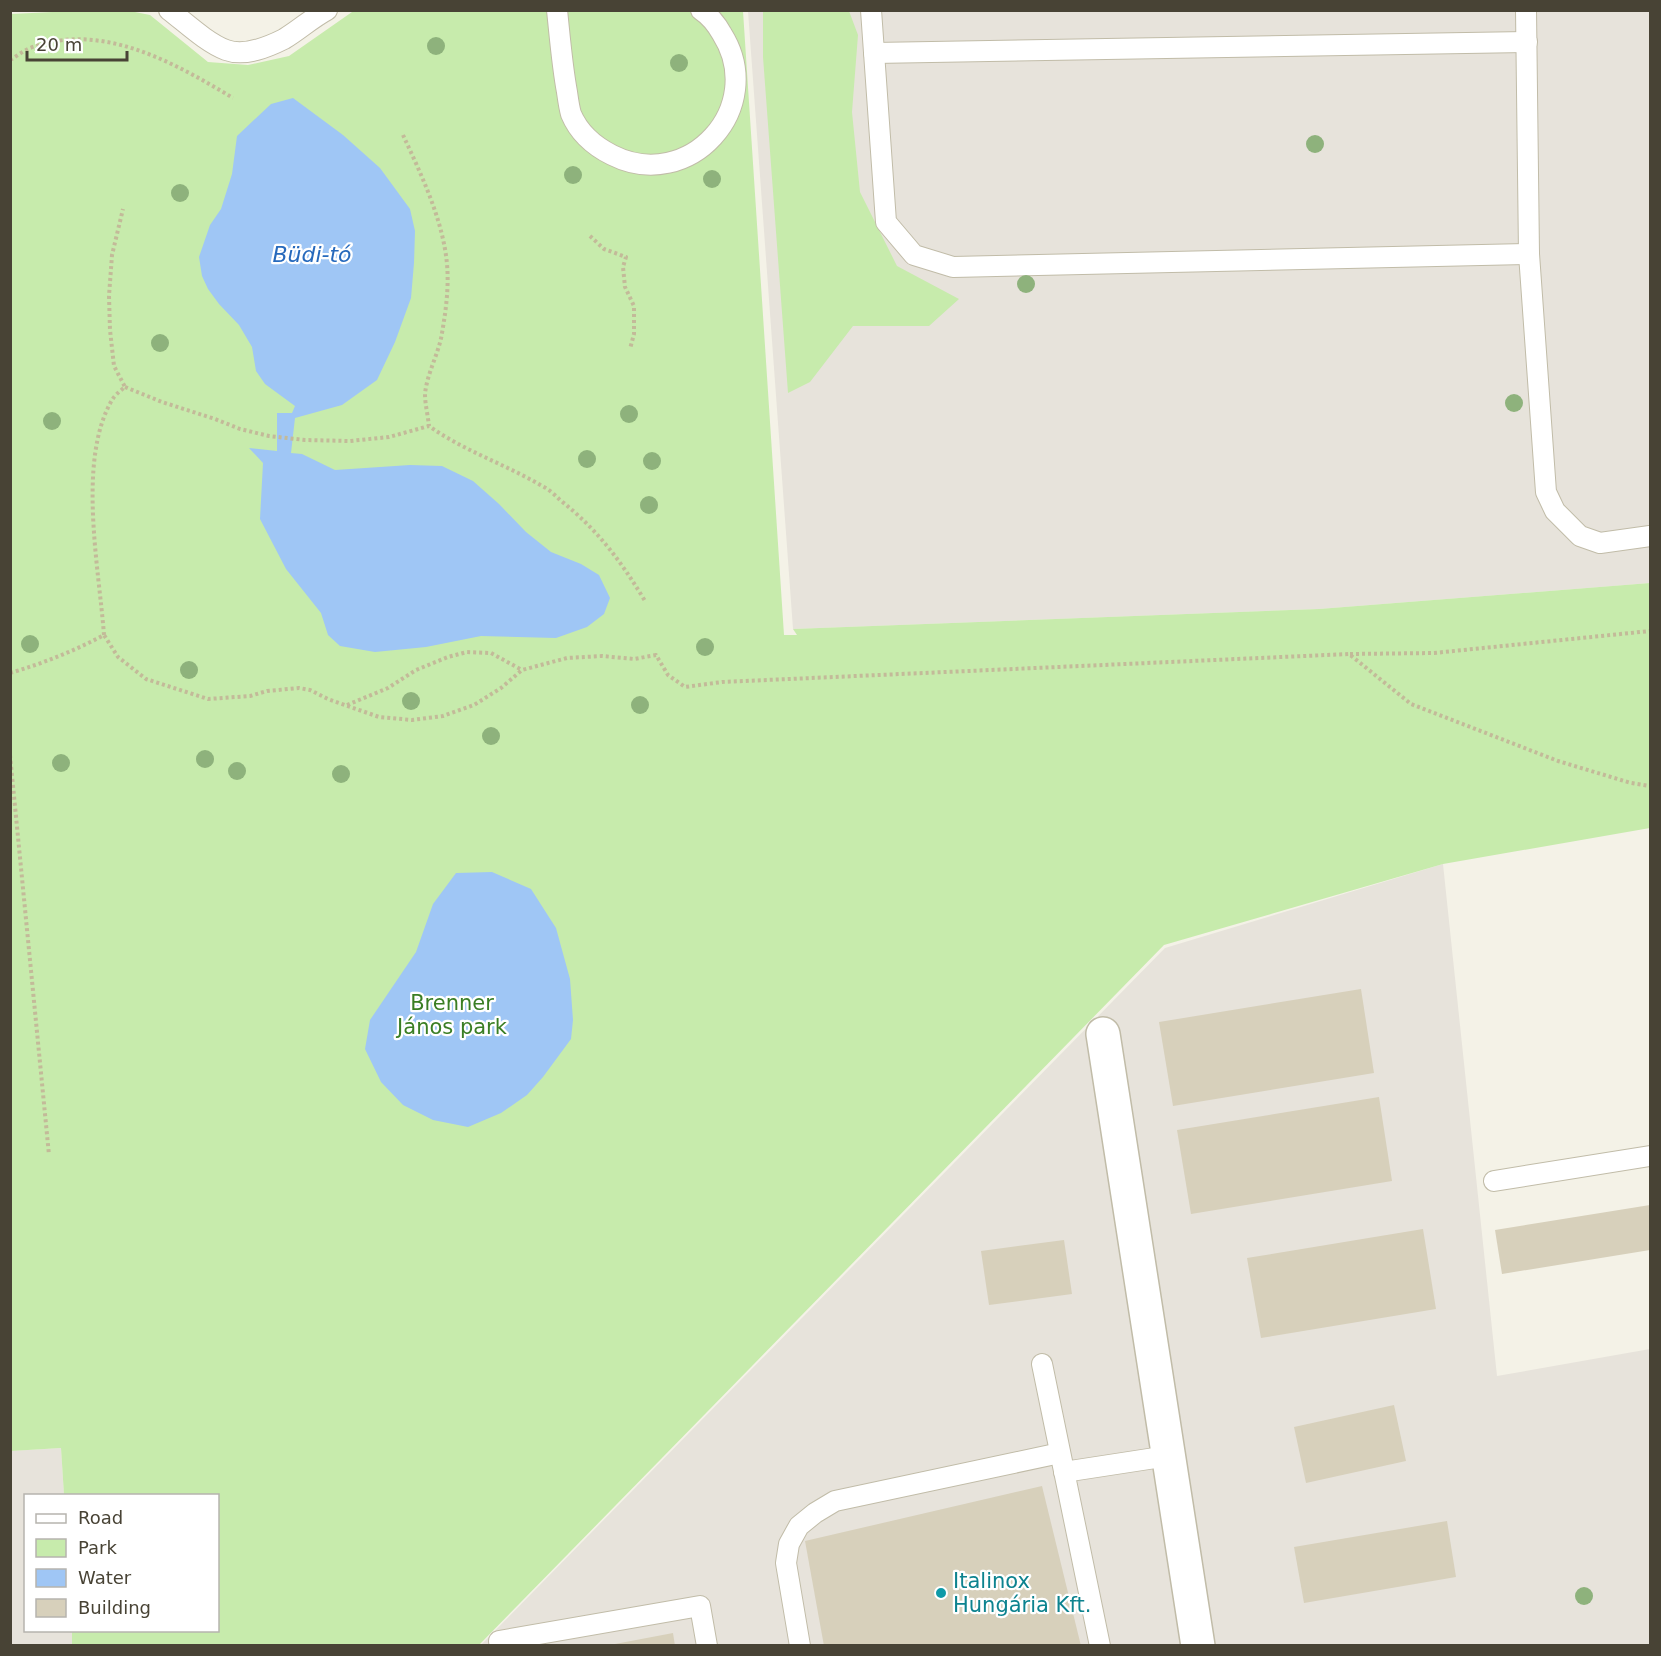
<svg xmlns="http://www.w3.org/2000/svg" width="1661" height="1656" viewBox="0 0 1661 1656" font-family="'DejaVu Sans',sans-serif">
<rect width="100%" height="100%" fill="#f4f2e7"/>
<g fill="#e7e3db">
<polygon points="748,11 1650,11 1650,583 1319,609 793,629"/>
<polygon points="1443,864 1497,1376 1650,1349 1650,1645 480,1646 1165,948"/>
<polygon points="61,1448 64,1495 26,1496 26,1630 72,1631 72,1645 11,1646 11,1451"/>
</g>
<g fill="#c7ebac">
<polygon points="125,10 150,15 208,62 248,65 289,56 352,12 743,11 784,635 797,635 793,629 1319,609 1650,583 1650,828 1443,864 1164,945 479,1645 72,1645 72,1631 218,1630 218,1496 64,1495 61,1448 11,1451 11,14 73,11"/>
<polygon points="763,11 849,11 858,35 852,112 860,192 897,266 959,299 929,326 853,326 810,382 788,393 763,57"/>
</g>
<g fill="#9fc6f5">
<polygon points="293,98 343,135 380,168 410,209 415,231 414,263 411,298 395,342 377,380 342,405 295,418 291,453 302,454 335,470 410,465 442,466 473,481 499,504 526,532 551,552 581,564 599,575 610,598 604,614 587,627 556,638 481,636 426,647 375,652 340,646 328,635 321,613 286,569 260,519 263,463 249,448 277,451 277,413 292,413 295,406 265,384 256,371 252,347 239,325 219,304 208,289 202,276 199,257 210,225 221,209 232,174 237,136 271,104"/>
<polygon points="492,872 531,889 556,928 570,979 573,1020 571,1039 543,1077 527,1095 501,1113 468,1127 433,1120 403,1105 381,1082 365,1049 370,1020 416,952 433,904 456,873"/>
</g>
<g fill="#d7d0bb">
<polygon points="1361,989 1374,1073 1173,1106 1159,1022"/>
<polygon points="1379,1097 1392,1181 1191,1214 1177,1130"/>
<polygon points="1650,1205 1650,1250 1502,1274 1495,1230"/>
<polygon points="1423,1229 1436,1309 1261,1338 1247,1258"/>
<polygon points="1064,1240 1072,1294 989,1305 981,1251"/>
<polygon points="1394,1405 1406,1461 1306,1483 1294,1427"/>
<polygon points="1042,1486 1081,1646 824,1646 805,1541"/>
<polygon points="1447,1521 1456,1577 1304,1603 1294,1547"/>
<polygon points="673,1633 675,1646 615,1646 615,1644"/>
</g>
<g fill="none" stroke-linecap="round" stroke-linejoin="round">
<g stroke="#c1bca8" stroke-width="22">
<g id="lane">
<path d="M169 10C186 23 207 43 226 50 245 57 268 47 284 39 299 30 312 18 327 10"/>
<path d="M557 10C560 38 562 65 567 92 568 99 569 107 571 114 579 133 594 146 612 155 689 194 768 107 722 34 717 25 710 16 701 10"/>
<polyline points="871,10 886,222 914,255 953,267 1529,254"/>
<polyline points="1526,10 1529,254 1546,492 1555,511 1580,536 1600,543 1650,536"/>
<polyline points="874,53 1527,42"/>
<polyline points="1494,1181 1650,1156"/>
<polyline points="1042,1364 1100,1646"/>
<polyline points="1064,1472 1168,1456"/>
<polyline points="500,1646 499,1641 700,1606 707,1646"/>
<polyline points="800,1646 786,1563 789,1544 799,1526 815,1513 835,1501 1060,1453"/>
</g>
</g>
<g stroke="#c1bca8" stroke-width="36">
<polyline id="street" points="1103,1034 1198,1646"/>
</g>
<g stroke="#c3ba99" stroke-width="4" stroke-dasharray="3 3" stroke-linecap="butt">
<path d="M10 60C17 56 23 51 30 48 101 21 173 62 233 98"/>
<path d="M403 135C421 174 443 220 447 264 449 287 446 310 442 333 439 353 427 373 425 394 425 404 428 416 429 426"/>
<polyline points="590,236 604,249 626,257 623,267 625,287 634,306 634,334 630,349"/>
<path d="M125 387 162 402 215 419 240 429 269 436 305 440 350 441 389 437 429 426C464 451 505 464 542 486 549 489 555 495 560 500 597 529 621 561 645 601"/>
<path d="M104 635C99 568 77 460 112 400 115 395 120 391 125 387L114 366 110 330 109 296 112 255 123 209"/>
<polyline points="1350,654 1434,653 1650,631"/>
<path d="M10 673C44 663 74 651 104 635L118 657 146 679 208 699 250 696 267 691 299 688 310 690 328 699 379 717 412 720 443 716 474 705 501 688 522 670 567 658 602 656 634 659 656 655 668 675 685 687 722 682 1349 654 1411 704 1558 761 1631 783 1650 786"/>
<polyline points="347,705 388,688 416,670 448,657 467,652 491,653 522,670"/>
<polyline points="10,755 49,1155"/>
</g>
<use href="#lane" stroke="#fff" stroke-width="20"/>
<use href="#street" stroke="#fff" stroke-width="33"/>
</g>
<g fill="#8eb27c">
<circle cx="436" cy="46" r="9"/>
<circle cx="679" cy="63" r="9"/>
<circle cx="1315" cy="144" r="9"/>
<circle cx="573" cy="175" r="9"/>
<circle cx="712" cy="179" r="9"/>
<circle cx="180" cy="193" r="9"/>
<circle cx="1026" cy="284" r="9"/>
<circle cx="160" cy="343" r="9"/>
<circle cx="1514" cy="403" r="9"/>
<circle cx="629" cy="414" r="9"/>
<circle cx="52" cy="421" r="9"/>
<circle cx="587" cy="459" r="9"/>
<circle cx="652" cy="461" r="9"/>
<circle cx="649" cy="505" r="9"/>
<circle cx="30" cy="644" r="9"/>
<circle cx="705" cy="647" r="9"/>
<circle cx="189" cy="670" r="9"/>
<circle cx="411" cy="701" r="9"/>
<circle cx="640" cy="705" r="9"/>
<circle cx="491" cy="736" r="9"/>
<circle cx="205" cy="759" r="9"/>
<circle cx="61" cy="763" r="9"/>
<circle cx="237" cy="771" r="9"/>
<circle cx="341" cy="774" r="9"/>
<circle cx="1584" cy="1596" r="9"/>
</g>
<circle fill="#0f9aa8" stroke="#fff" stroke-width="2" cx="941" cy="1593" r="6"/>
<g text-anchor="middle" stroke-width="4.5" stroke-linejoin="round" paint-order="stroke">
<g font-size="21" fill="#3a7e24" stroke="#fff">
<text x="452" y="1010">Brenner<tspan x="452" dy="24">János park</tspan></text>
</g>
<g font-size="21" fill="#0d838f" stroke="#fff" text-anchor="start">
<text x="953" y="1588">Italinox<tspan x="953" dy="24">Hungária Kft.</tspan></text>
</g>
<g font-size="22" font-style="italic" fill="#2669bc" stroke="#fff">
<text x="312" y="262">Büdi-tó</text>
</g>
</g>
<rect width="1661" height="1656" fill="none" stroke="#484335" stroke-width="24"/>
<rect x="24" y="1494" width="195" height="138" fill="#ffffff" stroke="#b6b4ae" stroke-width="1.5"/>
<rect x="36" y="1514" width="30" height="9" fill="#ffffff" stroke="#b6b4ae" stroke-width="1.5"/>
<text x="78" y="1524" font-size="18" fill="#484335">Road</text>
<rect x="36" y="1539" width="30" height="18" fill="#c7ebac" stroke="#b6b4ae" stroke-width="1.5"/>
<text x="78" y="1554" font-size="18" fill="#484335">Park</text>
<rect x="36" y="1569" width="30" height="18" fill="#9fc6f5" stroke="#b6b4ae" stroke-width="1.5"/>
<text x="78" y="1584" font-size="18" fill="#484335">Water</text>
<rect x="36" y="1599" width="30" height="18" fill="#d7d0bb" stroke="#b6b4ae" stroke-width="1.5"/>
<text x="78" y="1614" font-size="18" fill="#484335">Building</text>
<path d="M27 51v9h100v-9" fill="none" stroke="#484335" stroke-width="3"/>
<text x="36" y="51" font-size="18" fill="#484335" stroke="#ffffff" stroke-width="4.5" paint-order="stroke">20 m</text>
</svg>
